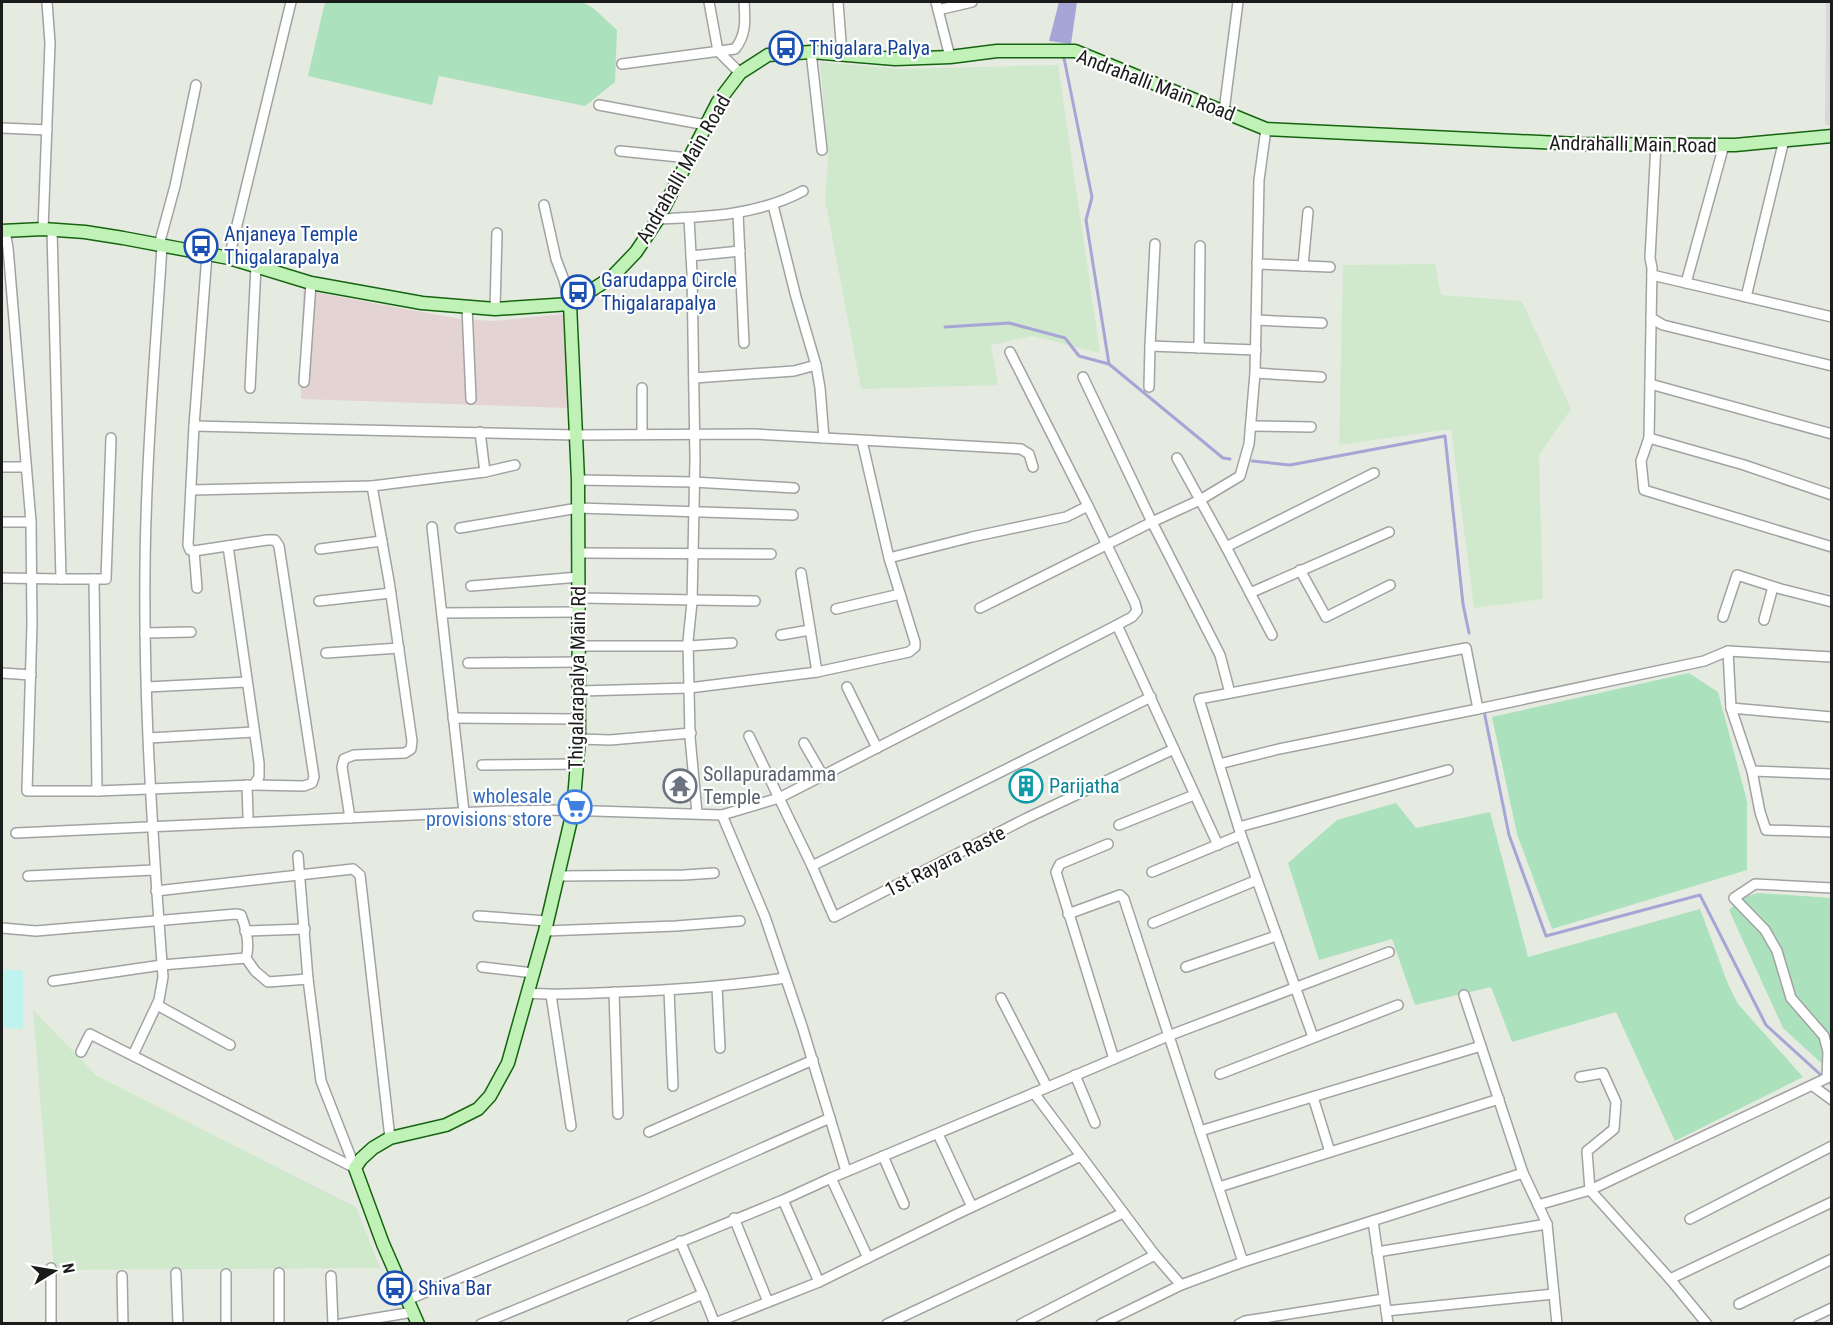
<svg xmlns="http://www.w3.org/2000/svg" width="1833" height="1325" viewBox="0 0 1833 1325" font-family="'Roboto Condensed',sans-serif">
<rect width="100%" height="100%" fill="#e6ebe1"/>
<polygon fill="#d9d8d8" points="1826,2 1832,2 1831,125 1825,125"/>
<polygon fill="#e4d3d3" points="303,290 460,319 494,321 564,314 568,408 301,399"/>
<g fill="#d0e9cd">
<polygon points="820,62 901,69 1058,65 1100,353 1032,336 991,345 998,385 861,389 825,200 828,159"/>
<polygon points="1435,264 1441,295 1522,301 1571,409 1539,455 1543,599 1474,608 1451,429 1339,445 1343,265"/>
<polygon points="33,1010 97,1076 356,1207 380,1268 54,1270"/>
</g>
<g fill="#abe1bc">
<polygon points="325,2 582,2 593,8 617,30 615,82 585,106 439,76 432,105 308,76"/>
<polygon points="1689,673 1718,692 1747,801 1747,870 1552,929 1517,834 1492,717"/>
<polygon points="1396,803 1416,828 1490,812 1528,957 1700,909 1728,984 1738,1004 1803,1077 1675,1141 1616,1012 1512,1042 1491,987 1415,1005 1392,939 1319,960 1288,863 1337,820"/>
<polygon points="1758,893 1831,898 1831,1072 1783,1028 1729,910 1744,897"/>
</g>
<polygon fill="#c0f3ed" points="2,969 23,971 23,1029 2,1028"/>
<polygon fill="#a7a5d5" points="1059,2 1077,2 1071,44 1049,41"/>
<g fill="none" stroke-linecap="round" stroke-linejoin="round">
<g stroke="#a7a5d5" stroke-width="3">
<polyline points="1063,53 1092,197 1086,220 1109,364"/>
<polyline points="945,327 1009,323 1065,338 1079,356 1109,364 1223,458 1230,459"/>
<polyline points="1252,461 1290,465 1445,436 1463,604 1469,633"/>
<polyline points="1484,711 1509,835 1546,936 1700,895 1766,1025 1832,1085"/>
</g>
<g stroke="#a2a2a2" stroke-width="12">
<g id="street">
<polyline points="709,2 718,51 740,73"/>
<polyline points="838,2 842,55"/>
<polyline points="936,2 950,57"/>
<polyline points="938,10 972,2"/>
<polyline points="811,52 822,150"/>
<path d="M622 64 735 49C747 34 745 19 744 2"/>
<polyline points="599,105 706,125"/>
<polyline points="1224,111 1238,2"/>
<polyline points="2,128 47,130"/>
<polyline points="1656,144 1650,258 1652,268 1649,438 1641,461 1644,490 1832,547"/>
<polyline points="620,151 689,158"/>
<polyline points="544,205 556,259 564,280 570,304"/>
<polyline points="773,205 796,297 816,365 820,388 824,438"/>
<polyline points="738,213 744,343"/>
<polyline points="689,218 692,273 695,460 692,602 688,641 690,737 697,813"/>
<path d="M658 219C709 217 758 215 803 191"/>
<polyline points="43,229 50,43 47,2"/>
<polyline points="5,231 8,248 31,522 32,624 27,791 97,791 94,579 61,579 52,230"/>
<polyline points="159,245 175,186 196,85"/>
<polyline points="691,256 740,251"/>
<polyline points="229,258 291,2"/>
<polyline points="1257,264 1330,267"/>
<polyline points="1303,266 1308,212"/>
<polyline points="1652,275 1832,317"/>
<polyline points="1686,283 1724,145"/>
<polyline points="1746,297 1784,140"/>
<polyline points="467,307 471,399"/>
<polyline points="495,309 497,233"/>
<polyline points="1651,318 1663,325 1832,366"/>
<polyline points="1256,320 1322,323"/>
<polyline points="1150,346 1155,244"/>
<polyline points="1199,348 1200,246"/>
<polyline points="1010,352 1088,506"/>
<polyline points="1255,373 1321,377"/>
<polyline points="1083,377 1152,522 1220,655 1230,693"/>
<polyline points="694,378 794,371 816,365"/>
<polyline points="304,382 311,283"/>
<polyline points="1650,384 1832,434"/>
<polyline points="1149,387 1150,346 1256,350"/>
<polyline points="250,388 256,266"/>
<polyline points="642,388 642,434"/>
<polyline points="194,426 576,435 754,434 1021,449 1029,454 1033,467"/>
<polyline points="1251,426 1311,427"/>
<polyline points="1649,438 1744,465 1832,495"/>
<polyline points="862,441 889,558 972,537 1066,517 1088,506 1135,603 1137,611 1132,617 1117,625 1218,845"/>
<polyline points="1177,458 1226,547 1272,635"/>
<polyline points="2,467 26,467"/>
<polyline points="485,472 515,465"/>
<polyline points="578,480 694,482 794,488"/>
<polyline points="372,486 485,472 480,432"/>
<polyline points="191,490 372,486 389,581 412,741 411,749 405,753 354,755 344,759 342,767 350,818"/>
<polyline points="2,522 31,522"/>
<polyline points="432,527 464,812"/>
<polyline points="460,528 578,508 793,515"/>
<polyline points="228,546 259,763 259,777 254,785"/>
<polyline points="1226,547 1374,473"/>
<polyline points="320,549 382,541"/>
<polyline points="194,551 197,588"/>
<polyline points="579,553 771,554"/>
<polyline points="1300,570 1326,617 1390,585"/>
<polyline points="801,573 817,672"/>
<polyline points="2,578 61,579"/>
<polyline points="94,579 106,579 111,438"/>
<polyline points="471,586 579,577"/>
<polyline points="1250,593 1389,532"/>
<polyline points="579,598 755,601"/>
<polyline points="319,601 391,593"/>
<polyline points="980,608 1152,522 1200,500 1240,476 1249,444 1255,373 1259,180 1266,129"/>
<polyline points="836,609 900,594"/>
<polyline points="442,613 579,612"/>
<polyline points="1723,617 1737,575 1781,589 1832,602"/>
<polyline points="1764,620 1773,587"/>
<polyline points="145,633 191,632"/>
<polyline points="781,635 810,630"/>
<polyline points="579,646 689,646 732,643"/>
<polyline points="1728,651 1731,708 1752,771 1760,812 1766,830 1832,832"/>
<polyline points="326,653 399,648"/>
<polyline points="468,663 580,662"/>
<polyline points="2,673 31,675"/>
<polyline points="147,687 246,682"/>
<polyline points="847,687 877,748"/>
<polyline points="580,691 689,688 817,672 909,652 915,647 915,642 889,558"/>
<polyline points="1731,708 1832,717"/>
<polyline points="1478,709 1704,661 1728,651 1832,657"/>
<polyline points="453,718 579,719"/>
<polyline points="749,736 812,866 834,917 1027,818 1174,749"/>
<polyline points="149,738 254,732"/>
<polyline points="579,739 610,740 691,733"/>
<polyline points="804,743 823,776"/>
<polyline points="1219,764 1279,749 1478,709 1466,648 1199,699 1241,835"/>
<polyline points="482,765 578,764"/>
<polyline points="1752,771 1832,774"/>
<polyline points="247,785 248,816"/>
<polyline points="97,791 254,785 304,786 312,783 314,777 279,546 275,540 267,540 194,551 190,550 188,545 194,426 207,254"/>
<polyline points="722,815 765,917 802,1026 846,1171"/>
<polyline points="1119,825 1194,795"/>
<polyline points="1239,827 1448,770"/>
<polyline points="16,833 501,811 563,810 722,815 779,798 1117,625"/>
<polyline points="1108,844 1060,864 1056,872 1114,1059"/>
<polyline points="298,856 308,979 321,1081 355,1168"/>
<polyline points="812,866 1151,697"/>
<polyline points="1152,872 1241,835 1313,1037"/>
<polyline points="28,876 154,870"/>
<polyline points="557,876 684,875 714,873"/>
<polyline points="156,891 353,869 360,875 390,1138"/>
<polyline points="1068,914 1120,895 1124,899 1243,1262 1181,1285 1155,1255"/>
<polyline points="478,916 547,921"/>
<polyline points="1153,923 1257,880"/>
<path d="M2 928 36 931 236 914 241 915C246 928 250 945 246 958L255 971 268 982 308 979"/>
<polyline points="245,931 305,929"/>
<polyline points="545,931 676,926 740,921"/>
<polyline points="482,967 533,973"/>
<polyline points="1186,967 1276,936"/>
<polyline points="53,981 162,965 246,958"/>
<polyline points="717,987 720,1048"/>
<polyline points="669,990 673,1086"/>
<polyline points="614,992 618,1114"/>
<path d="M528 993C559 996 589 993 620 992 675 990 730 986 785 978"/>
<polyline points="551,995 571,1126"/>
<polyline points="1464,995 1523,1173 1547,1224 1557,1324"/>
<polyline points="1001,998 1047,1087"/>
<polyline points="157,1005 230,1045"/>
<polyline points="81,1052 90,1034 355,1168"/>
<path d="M133 1055 159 1000 163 977C151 816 140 653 147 491 150 409 157 327 162 246"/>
<polyline points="1220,1074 1398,1005"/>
<polyline points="1075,1075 1095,1123"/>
<polyline points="1580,1077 1603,1073 1616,1102 1614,1129 1587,1151 1590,1190 1670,1279 1707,1324"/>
<polyline points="1813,1086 1832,1100"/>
<polyline points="1034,1093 1168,1036 1389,952"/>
<polyline points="1313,1097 1330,1152"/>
<polyline points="1200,1131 1481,1046"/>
<polyline points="649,1132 813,1060"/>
<polyline points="938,1134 972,1207"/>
<polyline points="883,1156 904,1204"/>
<polyline points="831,1178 868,1258"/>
<polyline points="1219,1187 1499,1099"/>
<polyline points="783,1200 819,1282"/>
<polyline points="1538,1205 1590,1190 1827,1078 1828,1052 1824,1036 1791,998 1777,951 1765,930 1734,898 1755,884 1832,888"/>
<polyline points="734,1218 768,1302"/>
<polyline points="1690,1219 1832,1146"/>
<polyline points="1373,1221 1388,1324"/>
<polyline points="680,1241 703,1294"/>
<polyline points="1377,1252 1547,1224"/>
<polyline points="1243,1262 1523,1173"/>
<polyline points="51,1268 51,1324"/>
<polyline points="176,1273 178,1324"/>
<polyline points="122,1276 123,1324"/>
<polyline points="331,1276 333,1324"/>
<polyline points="1670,1279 1832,1202"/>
<polyline points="407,1300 645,1200 830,1118"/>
<polyline points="1739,1304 1832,1259"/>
<polyline points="1386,1311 1554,1294"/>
<polyline points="715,1323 819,1282 959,1213 1081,1156"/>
<polyline points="226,1324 226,1274"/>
<polyline points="279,1324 279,1273"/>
<polyline points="341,1324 413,1312"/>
<polyline points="481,1324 783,1200 831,1178 1034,1093 1155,1255 1021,1324"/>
<polyline points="632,1324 703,1294 715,1324"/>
<polyline points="887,1324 1123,1213"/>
<polyline points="1101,1324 1181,1285"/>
<polyline points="1239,1324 1245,1321 1384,1299"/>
<polyline points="1798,1324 1832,1308"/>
</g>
</g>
<g stroke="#15640f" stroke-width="15">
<g id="secondary">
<polyline points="2,231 43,229 85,232 123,238 229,258 311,283 422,303 495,309 570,304 612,277 636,252 658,219 718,102 740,73 768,55 811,52 895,59 950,57 997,51 1075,51 1266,129 1580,144 1735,145 1832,136"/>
<polyline points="418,1324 383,1244 355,1168 361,1159 373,1148 390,1138 446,1125 478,1109 490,1096 508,1063 545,931 573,811 579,739 578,480 570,304"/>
</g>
</g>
<use href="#street" stroke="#fff" stroke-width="9"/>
<use href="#secondary" stroke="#c0f2b8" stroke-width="12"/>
</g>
<defs>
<g id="bus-ring" transform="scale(1.725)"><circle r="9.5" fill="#fff" stroke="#1a4fb4" stroke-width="1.5"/><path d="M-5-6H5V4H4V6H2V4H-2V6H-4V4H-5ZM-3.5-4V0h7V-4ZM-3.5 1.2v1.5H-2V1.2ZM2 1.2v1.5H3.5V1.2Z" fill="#1a4fb4"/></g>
<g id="temple-ring" transform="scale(1.725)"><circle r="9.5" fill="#fff" stroke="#6b7280" stroke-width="1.5"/><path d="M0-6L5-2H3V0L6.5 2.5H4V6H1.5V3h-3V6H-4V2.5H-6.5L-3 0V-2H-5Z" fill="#6b7280"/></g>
<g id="building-ring" transform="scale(1.725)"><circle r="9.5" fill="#fff" stroke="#0f9aa8" stroke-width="1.5"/><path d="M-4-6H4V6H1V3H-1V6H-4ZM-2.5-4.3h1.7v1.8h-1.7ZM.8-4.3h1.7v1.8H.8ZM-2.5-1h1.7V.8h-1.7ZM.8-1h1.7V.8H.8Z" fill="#0f9aa8"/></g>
<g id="supermarket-ring" transform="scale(1.725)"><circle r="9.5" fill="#fff" stroke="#3f7fe0" stroke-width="1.5"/><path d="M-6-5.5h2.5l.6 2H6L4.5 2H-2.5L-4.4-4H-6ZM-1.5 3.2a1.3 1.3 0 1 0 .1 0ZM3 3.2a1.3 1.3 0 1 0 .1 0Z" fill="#3f7fe0"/></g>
</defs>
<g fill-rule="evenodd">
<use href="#bus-ring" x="786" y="48"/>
<use href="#bus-ring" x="201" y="246"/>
<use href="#bus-ring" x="578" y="292"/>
<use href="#temple-ring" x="680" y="786"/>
<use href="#building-ring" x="1026" y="786"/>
<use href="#supermarket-ring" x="575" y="807"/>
<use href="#bus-ring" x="395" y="1288"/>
</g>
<g text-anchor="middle" stroke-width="4.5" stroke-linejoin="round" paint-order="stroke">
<g font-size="20" fill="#164399" stroke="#fff" text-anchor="start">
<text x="809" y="55">Thigalara Palya</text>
<text x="224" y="241">Anjaneya Temple<tspan x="224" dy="23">Thigalarapalya</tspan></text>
<text x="601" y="287">Garudappa Circle<tspan x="601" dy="23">Thigalarapalya</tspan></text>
<text x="418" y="1295">Shiva Bar</text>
</g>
<g font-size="20" fill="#1b1b1b" stroke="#fff">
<text transform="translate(1156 85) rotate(21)" y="7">Andrahalli Main Road</text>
<text transform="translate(1633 144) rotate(1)" y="7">Andrahalli Main Road</text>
<text transform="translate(683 169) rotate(-60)" y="7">Andrahalli Main Road</text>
<text transform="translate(577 678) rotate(-89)" y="7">Thigalarapalya Main Rd</text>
<text transform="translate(945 861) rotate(-27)" y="7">1st Rayara Raste</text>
</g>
<g font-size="20" fill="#5b616d" stroke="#fff" text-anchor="start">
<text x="703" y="781">Sollapuradamma<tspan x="703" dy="23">Temple</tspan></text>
</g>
<g font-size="20" fill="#0d838f" stroke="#fff" text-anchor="start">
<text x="1049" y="793">Parijatha</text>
</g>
<g font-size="20" fill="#366cbe" stroke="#fff" text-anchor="end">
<text x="552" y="803">wholesale<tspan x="552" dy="23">provisions store</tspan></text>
</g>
</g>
<rect width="1833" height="1325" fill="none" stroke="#1b1b1b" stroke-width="6"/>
<g transform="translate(54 1271) rotate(79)" stroke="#ffffff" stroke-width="4.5" paint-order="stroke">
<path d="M0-4.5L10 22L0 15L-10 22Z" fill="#1b1b1b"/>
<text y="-9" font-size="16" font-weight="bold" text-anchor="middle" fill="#1b1b1b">N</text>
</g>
</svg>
